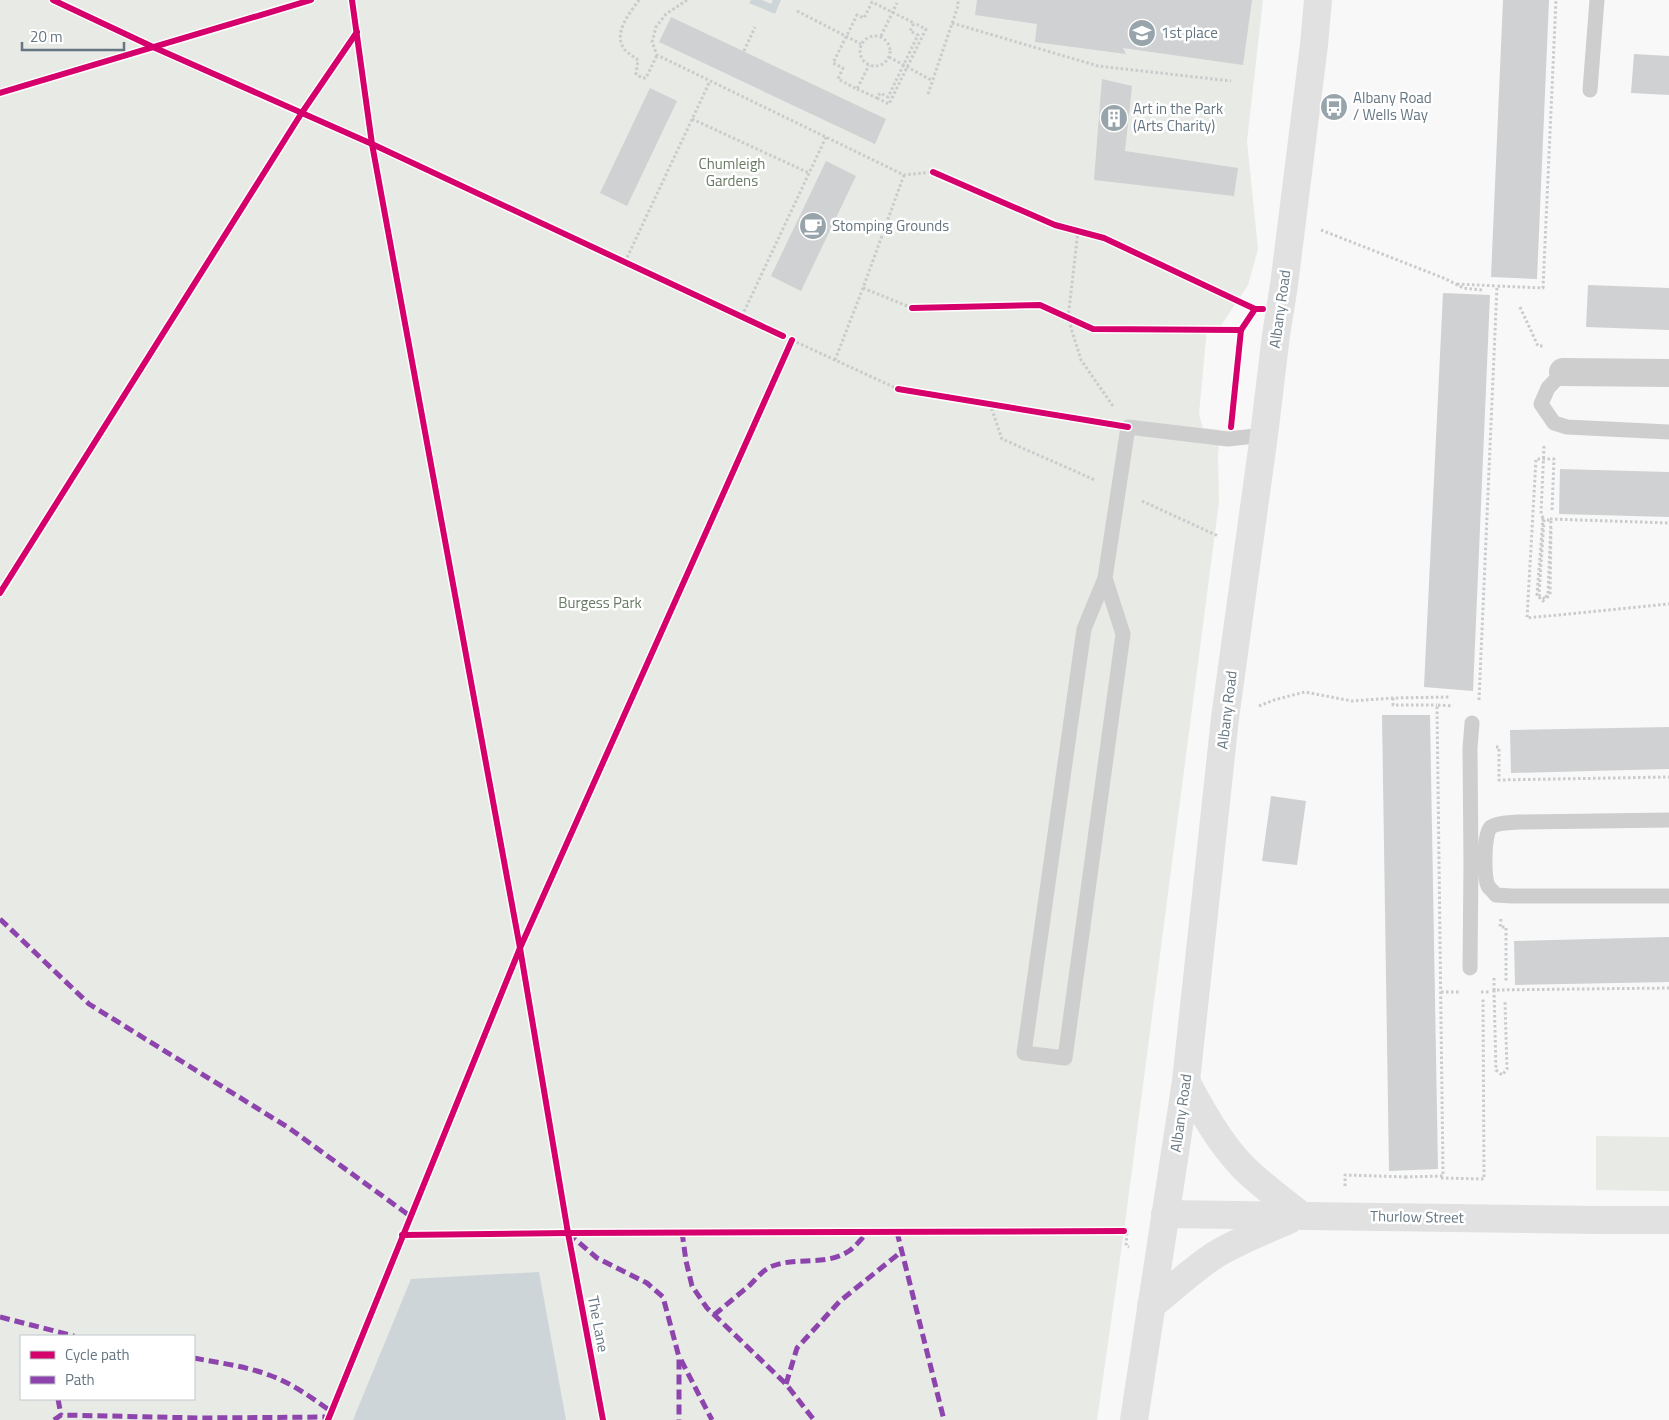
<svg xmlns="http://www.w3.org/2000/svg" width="1669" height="1420" viewBox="0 0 1669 1420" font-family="'Titillium Web',sans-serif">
<rect width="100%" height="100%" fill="#f8f8f8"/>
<g fill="#e7eae5" fill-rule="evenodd">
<path d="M0 0H1263L1247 141 1258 249 1248 285 1220 327 1207 328 1199 414 1203 428 1220 430 1218 456 1219 502 1124 1231 1097 1420H0ZM21 1336H194V1399H21Z"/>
<polygon points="1596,1136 1669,1137 1669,1191 1596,1190"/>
</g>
<g fill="#cdd5d8">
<polygon points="751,0 762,0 771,4 773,0 781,0 775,14 749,3"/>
<polygon points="539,1272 566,1420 353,1420 411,1279"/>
</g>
<g fill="#cfd1d2">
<polygon points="977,0 1252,0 1243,65 1123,48 1126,54 1035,42 1037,24 975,15"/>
<polygon points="1503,0 1549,0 1537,279 1491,277"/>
<polygon points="671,17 886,119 875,144 659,42"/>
<polygon points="1634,54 1669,56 1669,95 1631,93"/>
<polygon points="1102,79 1132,86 1125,151 1238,168 1234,196 1094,180"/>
<polygon points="650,88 677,101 627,206 600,193"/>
<polygon points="826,161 856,176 801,291 771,276"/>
<polygon points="1588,285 1669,288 1669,330 1586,327"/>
<polygon points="1443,293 1490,295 1473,691 1424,687"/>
<polygon points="1560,469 1669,472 1669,517 1559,514"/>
<polygon points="1382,715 1430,715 1438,1169 1389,1171"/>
<polygon points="1669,727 1669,769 1511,773 1510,730"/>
<polygon points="1271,796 1306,801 1297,865 1262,861"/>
<polygon points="1669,937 1669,982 1515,985 1514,941"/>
</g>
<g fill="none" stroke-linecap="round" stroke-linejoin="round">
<g stroke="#cacbcd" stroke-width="3" stroke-dasharray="2.5 2.5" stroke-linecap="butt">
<path d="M639 0C629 14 612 34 625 50 629 54 634 57 638 60L636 74 642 78H646L657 55"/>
<polyline points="687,0 666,14 656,27 652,42 657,55 904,175 933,172"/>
<polyline points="797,11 861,44"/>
<polyline points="952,23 1098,66 1231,81"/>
<polyline points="881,36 897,3"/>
<circle cx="875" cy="51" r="15"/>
<polyline points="744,51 755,27"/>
<polyline points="889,57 933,81"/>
<polyline points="857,89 877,98 880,93 888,97 918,35 910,31 914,23 872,2 864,18 857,15 833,63 843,68 838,79 857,89 869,65"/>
<polyline points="928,94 958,6 958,0"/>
<polyline points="877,98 889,104 926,29 914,23"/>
<polyline points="692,119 809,173"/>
<polyline points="1321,230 1446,279 1463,288 1482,290"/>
<polyline points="1078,231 1068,318 1081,360 1113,406"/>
<polyline points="625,262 710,81"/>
<polyline points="1457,284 1497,286"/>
<polyline points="863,288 912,308"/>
<polyline points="1520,307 1538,346 1545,346"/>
<polyline points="742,316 826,137"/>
<polyline points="783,336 898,389"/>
<polyline points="835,360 863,288 904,175"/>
<polyline points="990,404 1002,439 1095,480"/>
<polyline points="1142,501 1218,536"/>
<polyline points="1552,510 1554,459 1536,459 1527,618 1669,604"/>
<polyline points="1543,518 1537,595 1543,601 1548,594 1551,520 1544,520 1539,595 1545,599 1550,595 1551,528"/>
<polyline points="1543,518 1541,514 1544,446"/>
<polyline points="1550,519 1669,523"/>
<polyline points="1393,698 1393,705 1437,705"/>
<polyline points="1479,700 1497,286 1543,288 1556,0"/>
<polyline points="1259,706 1274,700 1305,692 1352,701 1393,698 1449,697"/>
<polyline points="1496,747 1499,747 1499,780 1669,777"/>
<polyline points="1501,919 1500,927 1506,927 1506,982"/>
<polyline points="1494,978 1494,990 1669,988"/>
<polyline points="1494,990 1496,1070 1502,1075 1507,1069 1505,1001"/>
<polyline points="1441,992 1460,992"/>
<polyline points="1481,992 1489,992"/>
<polyline points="1405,1177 1443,1176 1437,705 1453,706"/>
<polyline points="1441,1178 1484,1179 1483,997"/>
<polyline points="1345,1186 1345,1175 1407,1177"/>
<polyline points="1124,1231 1127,1231 1126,1246 1129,1247"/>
</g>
<g stroke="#cececf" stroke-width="15">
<polyline points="1590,90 1597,0"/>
<polyline points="1563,372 1548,388 1541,404 1554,423 1567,427 1669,432"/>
<polyline points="1105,578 1123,634 1065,1058 1024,1053 1084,629 1105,578 1128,427 1228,439 1264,435"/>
<path d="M1669 820 1518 822C1511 823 1498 822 1491 827 1483 834 1484 877 1488 886 1490 889 1494 892 1496 895L1512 896H1669"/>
<polyline points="1471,864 1470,748 1472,723"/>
<polyline points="1470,968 1471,864 1482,864"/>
</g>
<polyline stroke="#cececf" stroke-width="28" points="1563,372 1669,373"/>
<g stroke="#e1e1e2" stroke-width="28">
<path d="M1186 1081C1202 1111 1219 1142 1243 1167 1261 1185 1282 1200 1302 1216"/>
<polyline points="1165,1214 1600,1220 1669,1220"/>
<path d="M1151 1306C1172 1289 1192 1270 1215 1255 1238 1241 1264 1231 1289 1220"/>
<polyline points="1134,1420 1186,1081 1225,718 1264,435 1276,335 1284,285 1314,45 1318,0"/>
</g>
<g stroke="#8e44ad" stroke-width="5" stroke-dasharray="10 5" stroke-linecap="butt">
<polyline points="0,919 89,1004 289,1128 410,1216"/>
<polyline points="682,1232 686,1261 692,1286 707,1308 786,1384 814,1420"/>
<polyline points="897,1232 944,1420"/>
<polyline points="568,1233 597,1258 647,1283 663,1297 679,1357 679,1420"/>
<path d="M714 1315C726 1305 738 1295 750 1285 756 1279 762 1271 770 1267 795 1256 825 1267 849 1251 856 1246 862 1238 868 1232"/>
<polyline points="0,1317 74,1336"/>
<path d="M194 1358C219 1363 245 1366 269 1375 292 1383 312 1398 332 1412"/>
<polyline points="681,1360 712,1420"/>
<polyline points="786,1384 797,1348 840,1301 901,1252"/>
<polyline points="58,1399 61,1415"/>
<polyline points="54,1420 61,1415 200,1418 329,1417"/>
</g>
<g stroke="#fff" stroke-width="9">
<g id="cycleway">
<polyline points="53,0 153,47 372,144 783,336"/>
<polyline points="352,0 372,144 520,948 568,1233 603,1420"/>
<polyline points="0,93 311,0"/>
<polyline points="933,172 1055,225 1104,238 1255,309 1263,309"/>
<polyline points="912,308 1040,305 1093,329 1241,330"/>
<polyline points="898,389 1128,427"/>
<polyline points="1231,427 1241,330 1255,309"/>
<polyline points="0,593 301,114 357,32"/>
<polyline points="402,1235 568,1233 1124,1231"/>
<polyline points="328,1420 520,948 792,340"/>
</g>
</g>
<use href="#cycleway" stroke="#d6006c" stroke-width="6"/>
</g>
<defs>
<g id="school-disc" transform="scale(1.4375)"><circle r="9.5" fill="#98a4ab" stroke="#fff"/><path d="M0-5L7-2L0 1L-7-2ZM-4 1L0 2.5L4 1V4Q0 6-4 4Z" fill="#fff"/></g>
<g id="bus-disc" transform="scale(1.4375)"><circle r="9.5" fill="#98a4ab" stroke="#fff"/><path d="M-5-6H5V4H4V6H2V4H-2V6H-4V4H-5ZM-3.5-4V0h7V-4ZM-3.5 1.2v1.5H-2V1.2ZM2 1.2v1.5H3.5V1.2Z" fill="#fff"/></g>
<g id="building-disc" transform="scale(1.4375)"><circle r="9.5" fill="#98a4ab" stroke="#fff"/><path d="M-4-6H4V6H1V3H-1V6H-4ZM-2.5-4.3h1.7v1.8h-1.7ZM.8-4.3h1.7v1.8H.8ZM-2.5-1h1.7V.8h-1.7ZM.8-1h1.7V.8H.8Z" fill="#fff"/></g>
<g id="cafe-disc" transform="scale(1.4375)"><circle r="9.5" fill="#98a4ab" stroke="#fff"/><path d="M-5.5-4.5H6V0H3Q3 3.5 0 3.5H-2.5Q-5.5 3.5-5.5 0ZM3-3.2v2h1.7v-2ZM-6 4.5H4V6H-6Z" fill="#fff"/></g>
</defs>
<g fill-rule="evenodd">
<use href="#school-disc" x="1142" y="33"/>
<use href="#bus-disc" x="1334" y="107"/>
<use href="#building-disc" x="1114" y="118"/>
<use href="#cafe-disc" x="813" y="226"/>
</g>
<g text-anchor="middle" stroke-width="5" stroke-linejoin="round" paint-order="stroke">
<g font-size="15" fill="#657682" stroke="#fff" text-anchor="start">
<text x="1161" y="38">1st place</text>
<text x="1353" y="103">Albany Road<tspan x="1353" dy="17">/ Wells Way</tspan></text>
<text x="1133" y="114">Art in the Park<tspan x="1133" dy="17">(Arts Charity)</tspan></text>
<text x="832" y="231">Stomping Grounds</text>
</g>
<g font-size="15" fill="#687a64" stroke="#fff">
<text x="732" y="169">Chumleigh<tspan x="732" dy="17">Gardens</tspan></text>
<text x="600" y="608">Burgess Park</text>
</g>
<g font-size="15" fill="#657682" stroke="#fff">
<text transform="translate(1280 309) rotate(-82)" y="5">Albany Road</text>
<text transform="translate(1227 710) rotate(-83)" y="5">Albany Road</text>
<text transform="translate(1181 1113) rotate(-82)" y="5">Albany Road</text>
<text transform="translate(1417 1217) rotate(1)" y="5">Thurlow Street</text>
<text transform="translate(598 1324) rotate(79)" y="5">The Lane</text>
</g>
</g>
<rect x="20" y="1335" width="175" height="65" fill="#ffffff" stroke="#c1c8cd"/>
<rect x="30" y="1351" width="25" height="8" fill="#d6006c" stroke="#c1c8cd"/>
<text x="65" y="1360" font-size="15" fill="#657682">Cycle path</text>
<rect x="30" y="1376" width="25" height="8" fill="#8e44ad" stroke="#c1c8cd"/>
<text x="65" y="1385" font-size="15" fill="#657682">Path</text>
<path d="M22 42v8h102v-8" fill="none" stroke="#657682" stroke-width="2.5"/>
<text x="30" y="42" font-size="15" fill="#657682" stroke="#ffffff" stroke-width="4" paint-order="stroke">20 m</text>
</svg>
